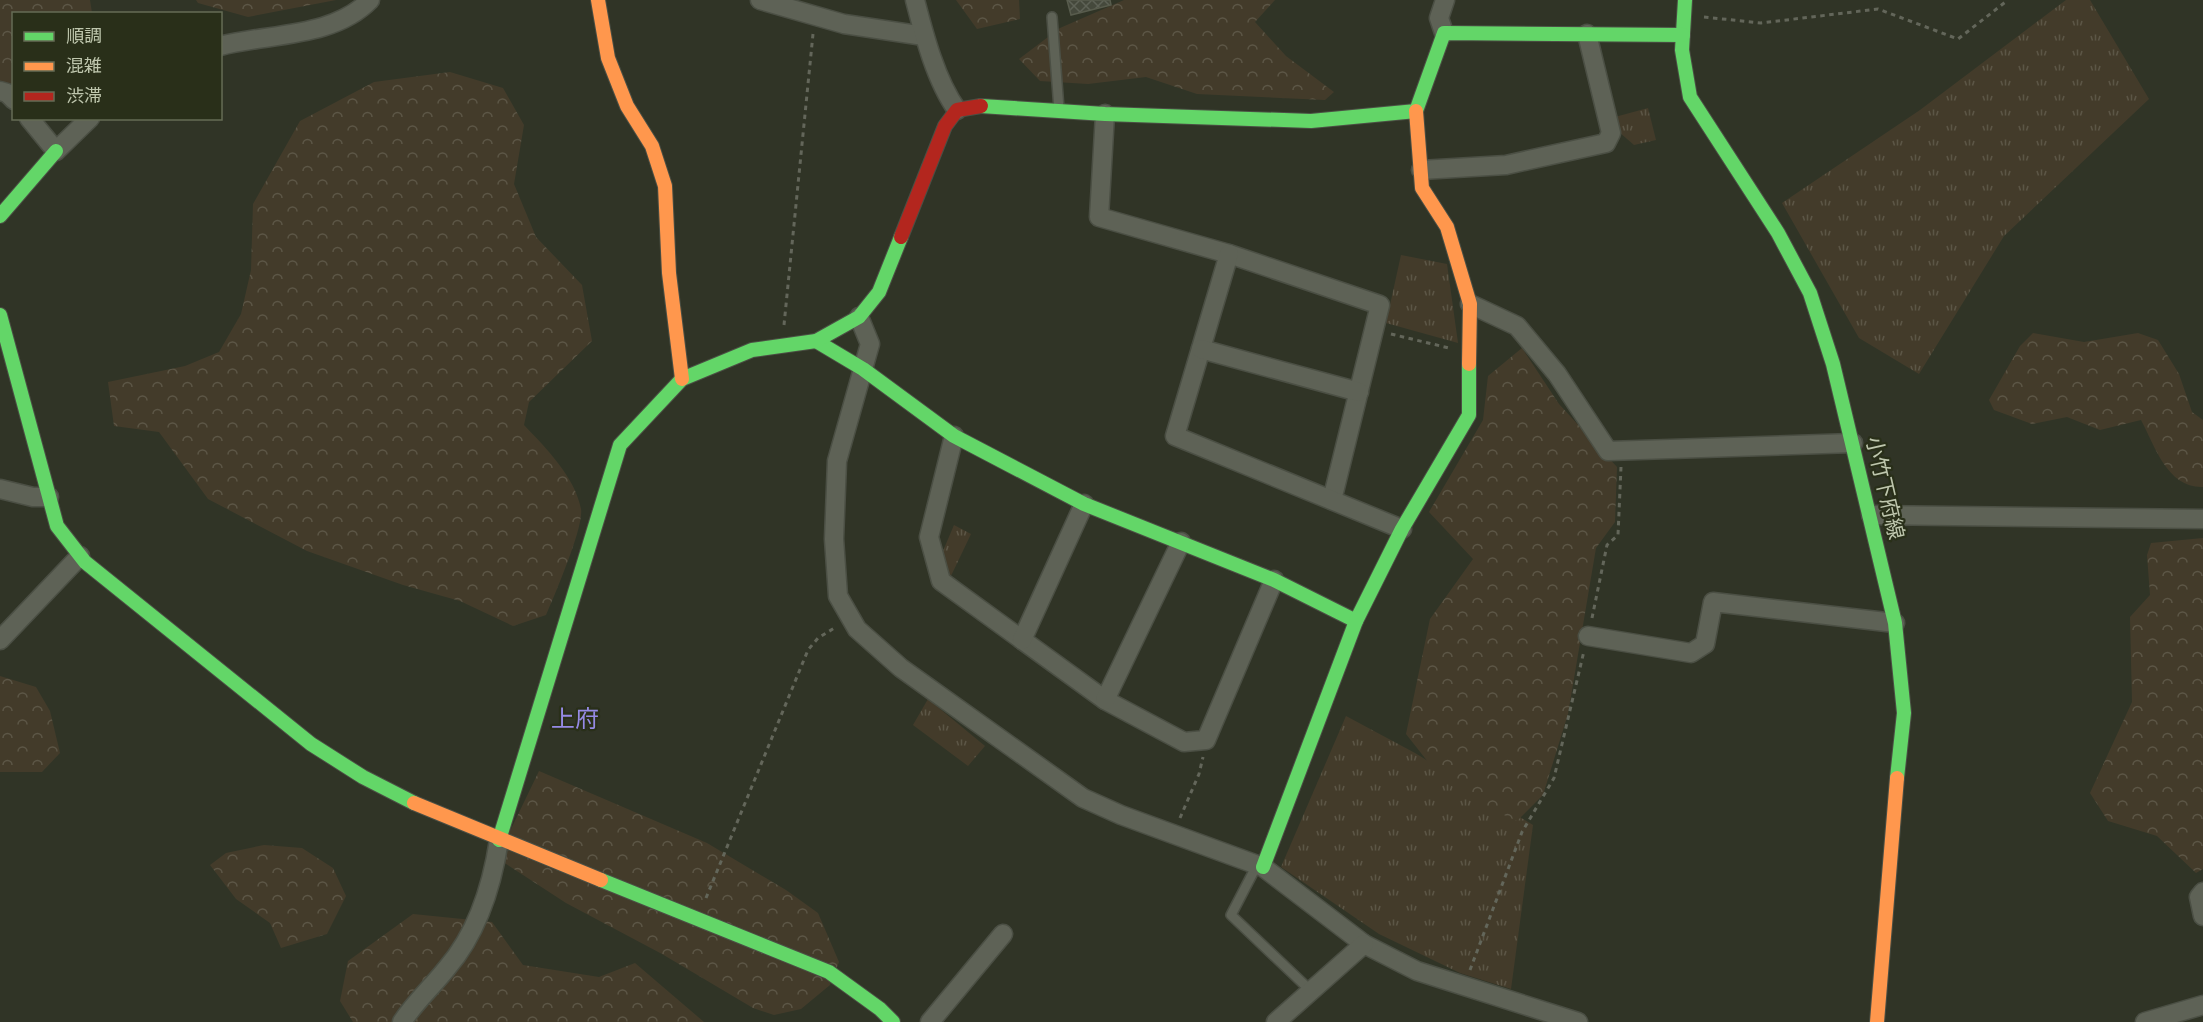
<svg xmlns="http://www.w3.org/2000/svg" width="2203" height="1022" viewBox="0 0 2203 1022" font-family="'Asap Condensed','Noto Sans JP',sans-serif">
<defs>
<pattern id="grass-tufts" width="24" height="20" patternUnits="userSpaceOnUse" patternTransform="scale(1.5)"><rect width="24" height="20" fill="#433b2a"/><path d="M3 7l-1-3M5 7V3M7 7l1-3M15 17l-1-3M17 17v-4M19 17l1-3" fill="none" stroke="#5c5646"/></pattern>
<pattern id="forest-crowns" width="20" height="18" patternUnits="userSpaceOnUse" patternTransform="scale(1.5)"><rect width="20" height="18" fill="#433b2a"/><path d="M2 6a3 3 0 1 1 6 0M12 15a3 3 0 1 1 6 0" fill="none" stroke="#5c5646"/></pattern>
<pattern id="building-cross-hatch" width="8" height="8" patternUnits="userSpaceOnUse" patternTransform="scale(1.5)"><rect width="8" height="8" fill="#45493c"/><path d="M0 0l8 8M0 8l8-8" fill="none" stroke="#5e6256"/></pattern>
</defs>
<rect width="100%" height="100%" fill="#303426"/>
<g fill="url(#grass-tufts)">
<polygon points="2066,0 2090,0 2149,99 2004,236 1919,374 1859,338 1782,203 1920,110"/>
<polygon points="1648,108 1656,140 1634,145 1619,132 1615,117"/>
<polygon points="1401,255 1447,264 1458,343 1386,323"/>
<polygon points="954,525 971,534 950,578 940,558"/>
<polygon points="928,699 985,746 968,766 913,725"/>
<polygon points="1346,716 1415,753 1533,825 1511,989 1460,973 1379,934 1281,867"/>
</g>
<g fill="url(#forest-crowns)">
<polygon points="0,0 90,0 92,13 14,14 13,102 0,95"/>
<polygon points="196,0 336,0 248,17 198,3"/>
<polygon points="956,0 1019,0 1020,19 977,29"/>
<polygon points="1124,0 1275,0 1255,22 1286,56 1334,92 1325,100 1197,94 1146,77 1088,84 1040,81 1019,59 1060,28"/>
<path d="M450 72 503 88 524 125 514 184 536 237 582 285 592 341 529 402 524 425C546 448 575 477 581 509 584 527 554 596 546 615L513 626 460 601 403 585 307 551 208 499 159 432 114 426 108 382 185 366 219 352 241 314 251 270 253 204 300 121 374 82Z"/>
<path d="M2033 333 2084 342 2138 333 2158 340 2179 374 2192 412 2203 420V487C2167 488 2155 446 2141 420L2100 430 2067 417 2032 424 1994 410 1989 400 2020 346Z"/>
<polygon points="1522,348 1559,404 1617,467 1615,522 1596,548 1568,714 1543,795 1517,821 1493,810 1443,781 1406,734 1430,619 1473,559 1429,512 1483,420 1488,376"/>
<polygon points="2203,538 2203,869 2196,873 2157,836 2108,821 2090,793 2132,702 2130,617 2150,595 2147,555 2151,543"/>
<polygon points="0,676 36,687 50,711 60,753 42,772 0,772"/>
<polygon points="539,771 707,843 786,890 818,913 839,962 830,985 801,1009 774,1015 753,1008 662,954 566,903 497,858"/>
<polygon points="264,845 302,848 333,868 346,896 327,934 281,948 270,923 236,899 210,865 226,853"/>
<polygon points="413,914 492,922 523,965 599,977 635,963 704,1022 353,1022 340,1001 348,961"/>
</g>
<polygon fill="url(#building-cross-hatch)" stroke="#585c4d" stroke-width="1.5" points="1067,0 1110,0 1111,5 1071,15"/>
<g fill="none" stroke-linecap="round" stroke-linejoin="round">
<g stroke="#4b4f44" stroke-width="12">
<g id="lane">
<polyline points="1052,17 1059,109"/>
<polyline points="1257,865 1231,915 1311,991"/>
</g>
</g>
<g stroke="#4b4f44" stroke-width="21">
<g id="street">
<polyline points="760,0 844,24 924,36"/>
<path d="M915 0C924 35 936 81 957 110"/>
<polyline points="1444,33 1439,18 1445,0"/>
<path d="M220 46C270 33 333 38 370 0"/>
<polyline points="0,91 7,93 14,100"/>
<polyline points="1105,114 1099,217 1229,254 1380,305 1332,500"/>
<polyline points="29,118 56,151 90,118"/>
<polyline points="1421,170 1506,165 1606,143 1611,133 1587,34"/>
<polyline points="1229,254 1175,436 1402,529"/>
<polyline points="1470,304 1517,326 1557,374 1608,451 1853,443"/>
<polyline points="859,317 870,344 837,461 834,539 838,596 857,629 901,668 1083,798 1121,815 1263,867 1364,944 1417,971 1578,1022"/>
<polyline points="1201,349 1359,392"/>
<polyline points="954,436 929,537 941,581 1105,700 1184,742 1206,740 1274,580"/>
<polyline points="0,489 33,497 49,497"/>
<polyline points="1871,515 2203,519"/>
<polyline points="1588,636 1691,653 1705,644 1713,602 1895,623"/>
<polyline points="0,640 80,556"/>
<polyline points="1022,640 1084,504"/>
<polyline points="1105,700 1181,542"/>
<polyline points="2203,892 2199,897 2203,916"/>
<path d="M402 1022C415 1002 432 987 447 968 478 932 492 886 499 840"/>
<polyline points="930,1022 1003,934"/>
<polyline points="1276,1022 1364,944"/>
<polyline points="2145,1022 2203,1005"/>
</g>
</g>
<g stroke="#4b4f44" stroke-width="16">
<g id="fast">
<polyline points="1685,0 1682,50 1690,97 1778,233 1810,293 1833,364 1895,623 1904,713 1897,778"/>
<polyline points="981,106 1105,114 1311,121 1416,111 1444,33 1683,35"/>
<polyline points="0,216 56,151"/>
<polyline points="0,315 57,526 85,562 311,744 363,777 414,803"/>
<polyline points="816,341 863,369 954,436 1084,504 1274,580 1356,621"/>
<polyline points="499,840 620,445 682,379 752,350 816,341 859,317 879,292 901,237"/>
<polyline points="1263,867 1356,621 1402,529 1469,415 1469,364"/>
<polyline points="601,880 829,972 880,1009 893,1022"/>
</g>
</g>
<g stroke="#4b4f44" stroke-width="16">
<g id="slow">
<polyline points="598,0 608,58 627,106 652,146 665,186 669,273 682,379"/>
<polyline points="1416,111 1422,188 1447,227 1470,304 1469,364"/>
<polyline points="414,803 601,880"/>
<polyline points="1877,1022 1897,778"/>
</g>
</g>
<g stroke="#4b4f44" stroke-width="16">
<polyline id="jam" points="901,237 945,126 957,110 981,106"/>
</g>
<g stroke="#63665a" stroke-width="3" stroke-dasharray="4.5 4.5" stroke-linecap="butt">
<polyline points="1704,17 1761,23 1878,9 1958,39 2008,0"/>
<polyline points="784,325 813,34"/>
<polyline points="1391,334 1449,348"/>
<polyline points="1592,618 1607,545 1618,535 1621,467"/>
<polyline points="1180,818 1199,774 1203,757"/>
<polyline points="706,898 808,650 818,638 836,627"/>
<polyline points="1470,970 1522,832 1554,778 1584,651"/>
</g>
<use href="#lane" stroke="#5e6256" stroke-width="9"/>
<use href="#street" stroke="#5e6256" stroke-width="18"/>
<use href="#fast" stroke="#63d668" stroke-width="14"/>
<use href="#slow" stroke="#ff974d" stroke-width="14"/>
<use href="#jam" stroke="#b3261e" stroke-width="14"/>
</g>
<g text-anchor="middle" stroke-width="4.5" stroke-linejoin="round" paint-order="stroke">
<g font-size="21" fill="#bfc7ae" stroke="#292f19">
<text transform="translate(1885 488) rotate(77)" y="7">小竹下府線</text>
</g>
<g font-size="24" fill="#958ae4" stroke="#292f19">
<text x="575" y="727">上府</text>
</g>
</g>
<rect x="12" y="12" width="210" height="108" fill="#292f19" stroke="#656c55" stroke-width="1.5"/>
<rect x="24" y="32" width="30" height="9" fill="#63d668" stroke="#656c55" stroke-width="1.5"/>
<text x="66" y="42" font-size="18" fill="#bfc7ae">順調</text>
<rect x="24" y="62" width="30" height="9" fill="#ff974d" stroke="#656c55" stroke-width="1.5"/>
<text x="66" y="72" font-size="18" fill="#bfc7ae">混雑</text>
<rect x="24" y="92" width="30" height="9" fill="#b3261e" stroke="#656c55" stroke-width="1.5"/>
<text x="66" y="102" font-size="18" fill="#bfc7ae">渋滞</text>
</svg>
